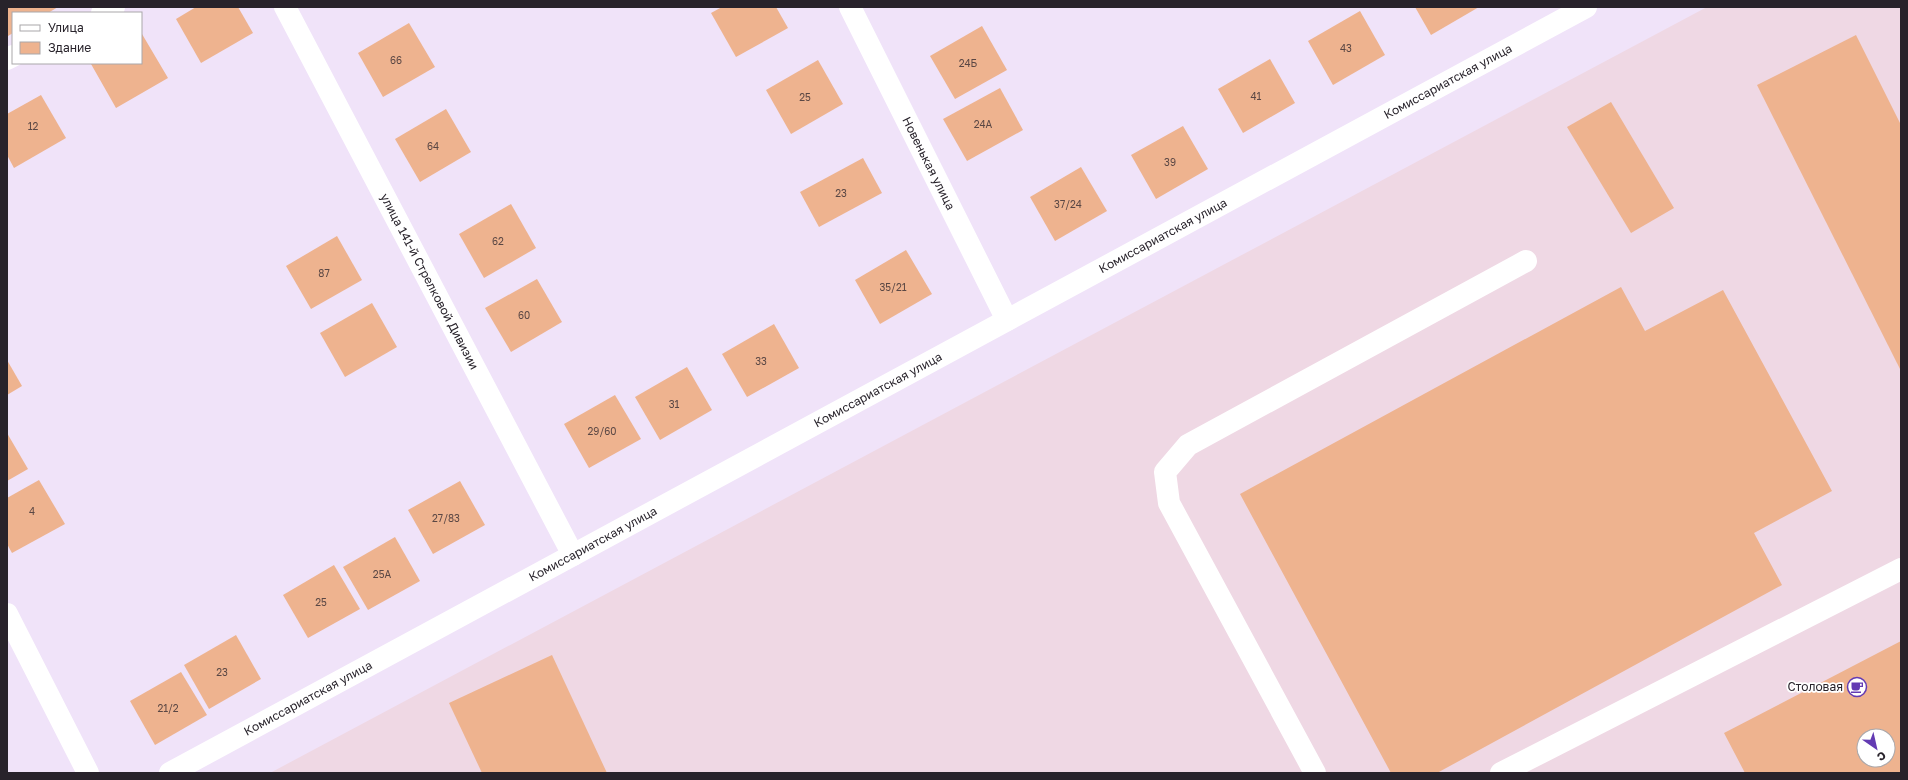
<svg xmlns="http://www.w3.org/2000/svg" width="1908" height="780" viewBox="0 0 1908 780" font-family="'Golos Text',sans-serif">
<rect width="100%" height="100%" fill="#f0e3f9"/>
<path fill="#efd8e4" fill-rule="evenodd" d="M1707 7H1901V773H270ZM1864 736H1888V760H1864Z"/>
<g fill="#eeb38f" fill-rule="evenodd">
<polygon points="7,7 58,7 48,13 13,13 13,33 8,36"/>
<polygon points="196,7 238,7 253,33 201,63 176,19"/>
<polygon points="722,7 776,7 788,28 736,57 711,13"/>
<polygon points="1415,7 1479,7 1431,35"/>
<polygon points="1360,11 1385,55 1333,85 1308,41"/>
<polygon points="409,23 435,67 383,97 358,53"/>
<polygon points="982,26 1007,70 955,99 930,56"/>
<polygon points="142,34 168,78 116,108 91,64 141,63"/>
<polygon points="1856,35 1901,125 1901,371 1757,85"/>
<polygon points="1270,59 1295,103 1243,133 1218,89"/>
<polygon points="818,60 843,104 791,134 766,90"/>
<polygon points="1000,88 1023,130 967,161 943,119"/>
<polygon points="41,95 66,138 14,168 7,155 7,114"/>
<polygon points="1611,102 1674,208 1631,233 1567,127"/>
<polygon points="446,109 471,152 420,182 395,139"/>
<polygon points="1183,126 1208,169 1156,199 1131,155"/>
<polygon points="863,158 882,193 819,227 800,192"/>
<polygon points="1081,167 1107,211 1055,241 1030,197"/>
<polygon points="511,204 536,248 484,278 459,234"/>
<polygon points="337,236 362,280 311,309 286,266"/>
<polygon points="906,250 932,294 880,324 855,280"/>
<polygon points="537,279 562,322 511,352 485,308"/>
<polygon points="1621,287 1645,331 1723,290 1832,491 1754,533 1782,585 1437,773 1391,773 1240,494"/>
<polygon points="372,303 397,347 345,377 320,333"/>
<polygon points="774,324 799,368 747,397 722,354"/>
<polygon points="7,360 22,386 7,395"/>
<polygon points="687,367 712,410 660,440 635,397"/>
<polygon points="615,395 641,439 589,468 564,424"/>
<polygon points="7,433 28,469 7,481"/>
<polygon points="39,480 65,524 12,553 7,544 7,498"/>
<polygon points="460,481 485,525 433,554 408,510"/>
<polygon points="395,537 420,581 368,610 343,567"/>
<polygon points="334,565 360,609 308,638 283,595"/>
<polygon points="236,635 261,679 209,709 184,665"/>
<path d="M1901 641V773H1745L1724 733ZM1864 736H1888V760H1864Z"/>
<polygon points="552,655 607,773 482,773 449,703"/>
<polygon points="181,672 207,715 155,745 130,701"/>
</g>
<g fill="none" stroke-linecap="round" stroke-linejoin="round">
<g stroke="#fff" stroke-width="22">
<path id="s1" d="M285 7 573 555"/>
<path id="s2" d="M850 7 1007 320"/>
<polyline points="102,13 114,7"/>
<polyline points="7,59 13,56"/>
<polyline points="7,614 88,773"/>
<path id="s3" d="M170 773 1586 7"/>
<polyline points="1315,773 1169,503 1165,472 1188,445 1526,261"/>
<polyline points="1501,773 1901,569"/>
</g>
</g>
<defs>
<g id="cafe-ring" transform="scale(1)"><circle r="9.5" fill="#fff" stroke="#633bb3" stroke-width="1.5"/><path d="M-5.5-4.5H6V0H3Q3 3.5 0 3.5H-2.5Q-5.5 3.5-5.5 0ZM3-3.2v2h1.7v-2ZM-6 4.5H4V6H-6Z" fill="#633bb3"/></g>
</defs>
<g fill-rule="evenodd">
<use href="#cafe-ring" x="1857" y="687"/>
</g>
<g text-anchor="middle" stroke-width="3.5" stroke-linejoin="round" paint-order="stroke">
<g font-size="10" fill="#5a4744">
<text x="1346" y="52">43</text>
<text x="396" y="64">66</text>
<text x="968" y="67">24Б</text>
<text x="1256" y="100">41</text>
<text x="805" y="101">25</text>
<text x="983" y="128">24А</text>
<text x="33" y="130">12</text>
<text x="433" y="150">64</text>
<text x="1170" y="166">39</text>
<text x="841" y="197">23</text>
<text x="1068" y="208">37/24</text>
<text x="498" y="245">62</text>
<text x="324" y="277">87</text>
<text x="893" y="291">35/21</text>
<text x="524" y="319">60</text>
<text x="761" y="365">33</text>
<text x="674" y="408">31</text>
<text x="602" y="435">29/60</text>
<text x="32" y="515">4</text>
<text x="446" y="522">27/83</text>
<text x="382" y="578">25А</text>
<text x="321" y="606">25</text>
<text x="222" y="676">23</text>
<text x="168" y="712">21/2</text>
</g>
<g font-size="12" fill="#28232b" stroke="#fff">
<text dy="4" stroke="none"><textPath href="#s3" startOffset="1453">Комиссариатская улица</textPath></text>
<text dy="4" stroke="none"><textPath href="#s2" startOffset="175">Новенькая улица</textPath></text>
<text dy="4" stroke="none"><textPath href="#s3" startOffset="1129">Комиссариатская улица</textPath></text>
<text dy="4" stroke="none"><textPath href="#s1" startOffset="310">улица 141-й Стрелковой Дивизии</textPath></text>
<text dy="4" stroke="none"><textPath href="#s3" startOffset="805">Комиссариатская улица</textPath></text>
<text dy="4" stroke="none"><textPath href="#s3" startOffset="481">Комиссариатская улица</textPath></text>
<text dy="4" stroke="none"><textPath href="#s3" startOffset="157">Комиссариатская улица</textPath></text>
</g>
<g font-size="12" fill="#28232b" stroke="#fff" text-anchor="end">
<text x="1843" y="691">Столовая</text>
</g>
</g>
<rect width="1908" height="780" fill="none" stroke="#28232b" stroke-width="16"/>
<rect x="12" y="12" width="130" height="52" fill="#ffffff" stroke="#a9a7aa"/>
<rect x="20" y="25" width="20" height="6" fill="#ffffff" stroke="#a9a7aa"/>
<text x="48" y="32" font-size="12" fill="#28232b">Улица</text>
<rect x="20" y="42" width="20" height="12" fill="#eeb38f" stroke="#a9a7aa"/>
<text x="48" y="52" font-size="12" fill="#28232b">Здание</text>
<g transform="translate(1876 748) rotate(146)"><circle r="19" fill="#ffffff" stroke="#a9a7aa"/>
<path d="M0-3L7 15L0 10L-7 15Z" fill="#633bb3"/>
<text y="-6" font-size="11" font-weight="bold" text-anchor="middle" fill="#28232b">С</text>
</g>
</svg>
